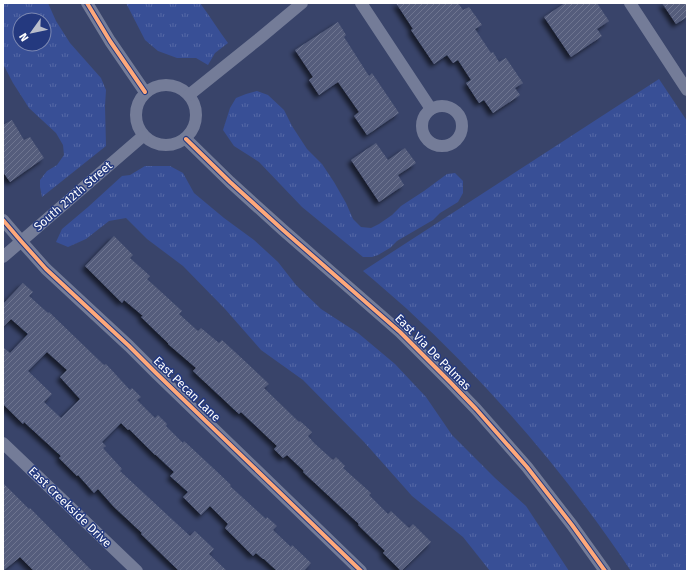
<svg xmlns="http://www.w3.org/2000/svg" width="690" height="574" viewBox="0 0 690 574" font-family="'Fira Sans',sans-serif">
<defs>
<pattern id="grass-tufts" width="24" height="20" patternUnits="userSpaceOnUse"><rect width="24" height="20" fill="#384f96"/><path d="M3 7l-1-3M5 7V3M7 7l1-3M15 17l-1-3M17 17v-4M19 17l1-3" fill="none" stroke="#5669a6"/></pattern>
<pattern id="building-hatch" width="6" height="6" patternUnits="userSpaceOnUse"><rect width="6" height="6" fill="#545d7c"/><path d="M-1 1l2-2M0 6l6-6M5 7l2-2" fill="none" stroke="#6e7590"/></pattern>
<filter id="shadow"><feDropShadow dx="-3.5" dy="3.5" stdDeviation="2" flood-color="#0009"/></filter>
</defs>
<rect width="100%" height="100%" fill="#39446a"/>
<g fill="url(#grass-tufts)" fill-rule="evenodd">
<path d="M3 3H48L56 21 70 43 101 78 106 90 105 106 106 146 42 197 40 187V180L47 171 57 165 64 155 63 145 56 133 29 108 13 83 3 64ZM20 20H44V44H20Z"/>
<path d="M126 3H200C210 16 218 30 228 43L215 53 208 65 196 58H177L158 51 145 40Z"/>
<path d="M659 79 687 121V571H631C567 475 491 387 407 309 392 296 378 283 363 271Z"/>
<polygon points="257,91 268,95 284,110 292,126 307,149 322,164 334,182 346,203 353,219 361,227 371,228 379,224 392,215 401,206 424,191 447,174 455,173 463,181 463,193 458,202 440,213 433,220 397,241 390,248 378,255 372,257 363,257 302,207 259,162 234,146 223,130 230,108 236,98 246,94"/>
<polygon points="145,166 170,166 183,173 194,193 224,218 254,240 278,262 296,285 321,309 358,333 395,364 426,397 452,435 495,478 526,506 569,571 490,571 463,537 412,496 365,443 303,380 261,350 225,309 183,266 147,239 126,218 109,221 86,239 68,247 56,242 62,229 88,207 122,176 130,175"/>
</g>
<g fill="url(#building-hatch)" fill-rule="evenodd" filter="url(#shadow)">
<polygon points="396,3 458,3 463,10 469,7 482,25 475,29 491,53 493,52 499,62 506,58 523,83 515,88 520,95 493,113 484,100 479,103 466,83 471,80 458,60 453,63 447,55 434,64 411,30 413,29"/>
<polygon points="565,3 597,3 609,21 597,29 602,36 571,57 544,17"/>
<polygon points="662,3 687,3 687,17 676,24"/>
<polygon points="338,22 346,35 344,37 369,76 372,73 399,113 367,135 354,116 359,112 338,82 319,95 309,80 313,77 295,50"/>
<polygon points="12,120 24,140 30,137 44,158 10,182 3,172 3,125"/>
<polygon points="376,143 388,160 405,148 416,163 398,175 404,185 379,202 351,160"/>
<polygon points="114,236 133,255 130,258 150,276 147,279 182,311 179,314 198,331 201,328 219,343 222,340 249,365 269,384 264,388 299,422 300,421 312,432 308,436 314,443 333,460 336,457 345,466 343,468 371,493 369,495 388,514 391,511 409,528 413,524 431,542 401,571 383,553 385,551 358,525 359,524 303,472 304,471 287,455 283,458 274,449 277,446 241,412 239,414 193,371 196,368 168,344 168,343 141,317 143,316 124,300 122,303 85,266"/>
<path d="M23 283 33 292 29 296 48 313 49 312 104 365 106 364 130 390 132 388 141 397 137 400 155 418 158 415 167 424 166 426 183 443 184 441 212 467 231 485 230 486 266 519 267 517 277 526 273 530 291 547 292 545 311 563 304 571H277L264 559H263L256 553 253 556 225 528 228 524 210 506 201 515 183 497 188 492 170 476 174 472 156 455H155L129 429 128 430 121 423 102 442 106 446 103 448 122 469 120 471 190 536 195 531 214 549 209 554 227 571H179L141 534 142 533 114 507 98 489 94 493 78 475 77 476 59 458 61 456 24 422 23 424 3 404V347L10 353 28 334 11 319 3 327V304ZM47 352 67 370 60 377 80 399 61 418 44 402 52 394 28 371Z"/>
<polygon points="3,483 29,509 30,508 92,571 34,571 20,557 3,571"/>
</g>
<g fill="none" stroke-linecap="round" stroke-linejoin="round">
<g stroke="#747c98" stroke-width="12">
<polyline points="87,3 110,41 145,92"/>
<polyline points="361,3 431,109"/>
<polyline points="630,3 687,90"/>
<circle cx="166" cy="115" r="30"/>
<polyline points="189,95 260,38 302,3"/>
<circle cx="442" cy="126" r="20"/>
<polyline points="186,139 230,182 283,230 400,332 450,382 476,409 527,467 572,525 605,571"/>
<polyline points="3,220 21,241 46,269 129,346 156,373 361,571"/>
<polyline points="3,257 143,136"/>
<polyline points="3,443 137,571"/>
</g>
<g stroke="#24397f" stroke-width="6">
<g id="cycleway">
<polyline points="87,3 110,41 145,92"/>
<polyline points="186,139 230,182 283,230 400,332 450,382 476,409 527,467 572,525 605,571"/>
<polyline points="3,220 21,241 46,269 129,346 156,373 361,571"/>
</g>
</g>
<use href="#cycleway" stroke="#fea87a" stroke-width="4"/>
</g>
<g text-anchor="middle" stroke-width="3" stroke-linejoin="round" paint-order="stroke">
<g font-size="12" fill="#fff" stroke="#24397f">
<text transform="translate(73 196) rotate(-41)" y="4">South 212th Street</text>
<text transform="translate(433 352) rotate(45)" y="4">East Via De Palmas</text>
<text transform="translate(187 389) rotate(44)" y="4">East Pecan Lane</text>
<text transform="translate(70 507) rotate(44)" y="4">East Creekside Drive</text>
</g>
</g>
<rect width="690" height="574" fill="none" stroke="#ffffff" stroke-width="8"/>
<g transform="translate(32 32) rotate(237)"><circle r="19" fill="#24397f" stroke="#7c88b2"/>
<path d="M0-3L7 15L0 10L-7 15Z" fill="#babecb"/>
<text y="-6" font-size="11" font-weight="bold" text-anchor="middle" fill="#ffffff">N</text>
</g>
</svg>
